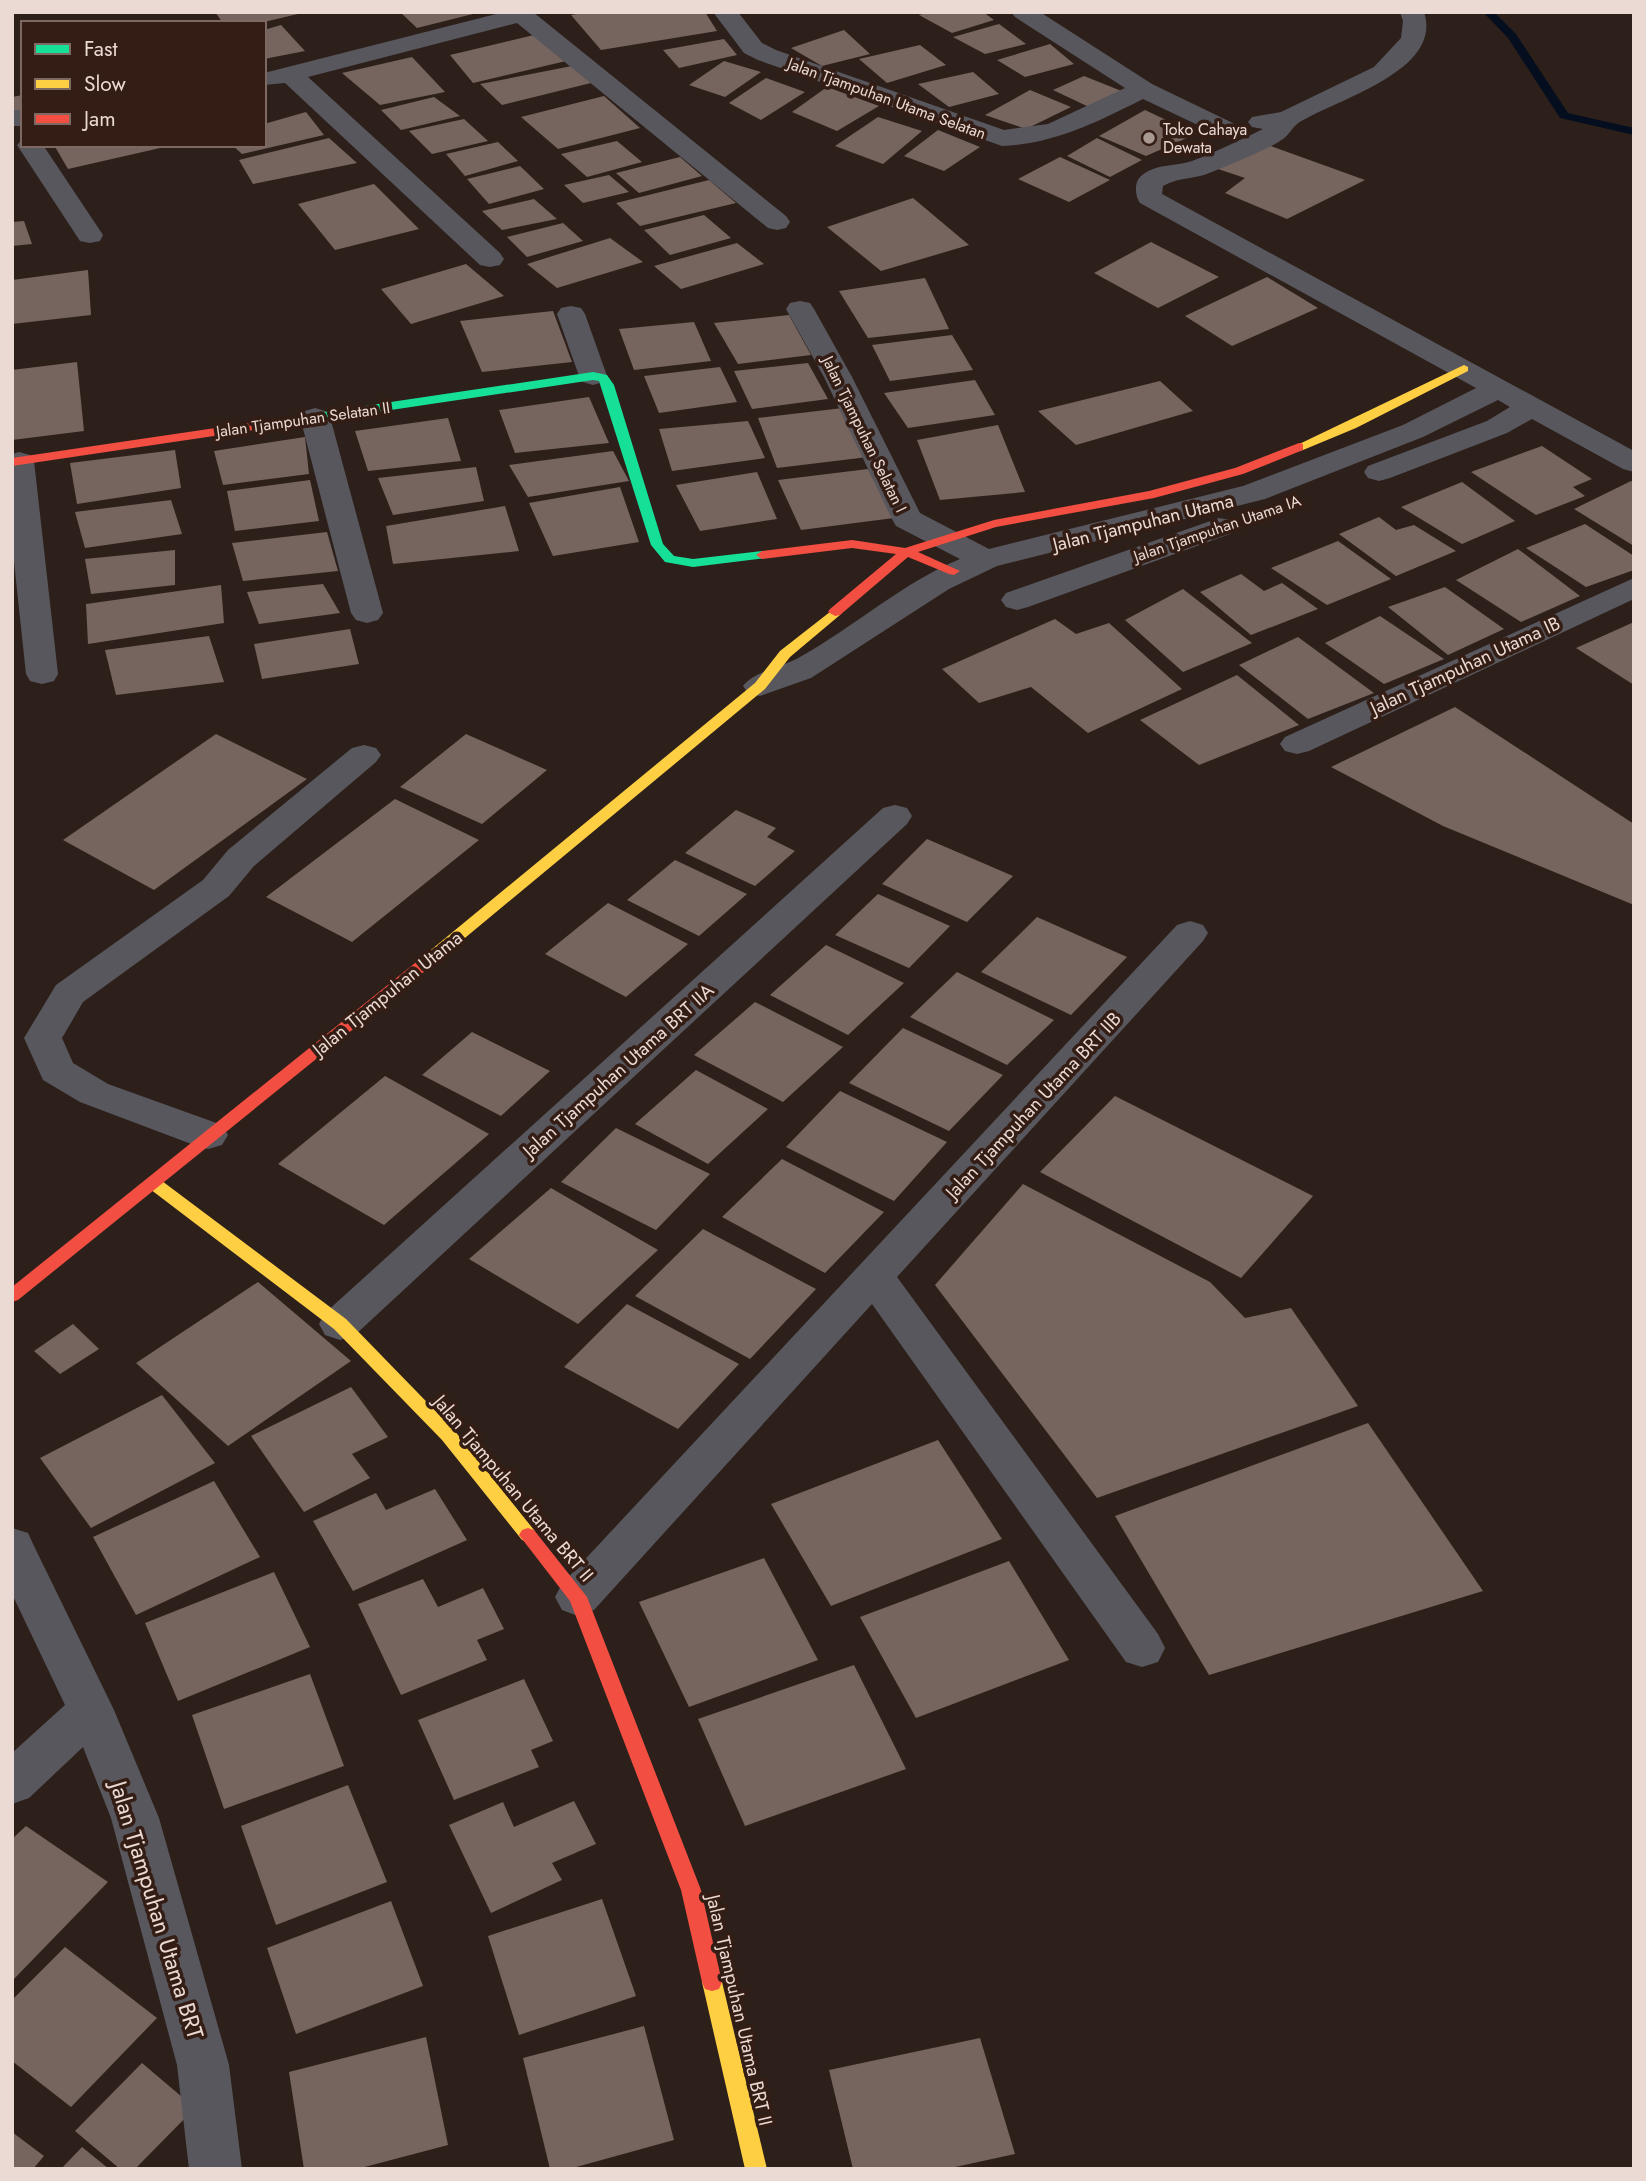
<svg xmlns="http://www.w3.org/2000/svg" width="1646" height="2181" viewBox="0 0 1646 2181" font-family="Jost,sans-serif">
<rect width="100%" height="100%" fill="#2d201b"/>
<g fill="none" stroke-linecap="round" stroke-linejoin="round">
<polygon fill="#040e1e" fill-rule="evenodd" points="1483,12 1494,12 1516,34 1568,113 1634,128 1634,135 1560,118 1508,38"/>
</g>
<g fill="#76645e">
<polygon points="215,12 302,12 302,13 260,23 223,23"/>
<polygon points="400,12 476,12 477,13 417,28"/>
<polygon points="587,12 705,12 717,31 601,50 571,15"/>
<polygon points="928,12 983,12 994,20 952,33 919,15"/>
<polygon points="999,24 1026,44 985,54 953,37"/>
<polygon points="281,25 305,51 264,59 264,30"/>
<polygon points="844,30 870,54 822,66 791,48"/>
<polygon points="538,34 566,61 473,83 450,55"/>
<polygon points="724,39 737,55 679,68 663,50"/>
<polygon points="1050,44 1074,64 1025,77 997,60"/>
<polygon points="920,45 946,65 887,83 859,59"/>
<polygon points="412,57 445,92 380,105 342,73"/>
<polygon points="724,61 761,72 725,97 689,85"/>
<polygon points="572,66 591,83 502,105 480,84"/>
<polygon points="973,72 999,94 949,107 918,84"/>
<polygon points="1084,76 1124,92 1089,107 1053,90"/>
<polygon points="766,78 805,92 761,120 729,103"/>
<polygon points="827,87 879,106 837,131 792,112"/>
<polygon points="1030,90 1071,107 1026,129 985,115"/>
<polygon points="23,95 23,114 12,114 12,97"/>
<polygon points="604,96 640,128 558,149 521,117"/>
<polygon points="434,97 460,116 401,130 381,110"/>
<polygon points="1145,110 1196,134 1146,156 1099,136"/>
<polygon points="306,112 324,135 242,154 232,145 264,145 264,124"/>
<polygon points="878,117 922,131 883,164 835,146"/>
<polygon points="464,119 488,141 432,154 409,131"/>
<polygon points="938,130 980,147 944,171 904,156"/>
<polygon points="329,138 357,163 253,184 239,160"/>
<polygon points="1097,138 1142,160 1110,177 1067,156"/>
<polygon points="617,141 642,162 587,177 561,154"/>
<polygon points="498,142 518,161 465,176 446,154"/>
<polygon points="1265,144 1365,180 1287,219 1225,193 1245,178 1212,167"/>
<polygon points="54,145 169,145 169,146 68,169"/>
<polygon points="680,157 702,176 639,193 616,173"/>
<polygon points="1060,157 1110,180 1069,202 1018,179"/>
<polygon points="520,166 544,189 489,204 467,179"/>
<polygon points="609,175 629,192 583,203 564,185"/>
<polygon points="709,180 736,203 640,226 616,203"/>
<polygon points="374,184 419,229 335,250 298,204"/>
<polygon points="913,198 969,245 881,271 827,227"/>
<polygon points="534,199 557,219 502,230 482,211"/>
<polygon points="704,215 731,238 670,255 644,230"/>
<polygon points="24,221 32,244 12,246 12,222"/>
<polygon points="563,223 583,241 527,257 507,237"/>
<polygon points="610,238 643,262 557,288 527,264"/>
<polygon points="1151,242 1219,277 1158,308 1094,273"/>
<polygon points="737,243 764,264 681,289 654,266"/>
<polygon points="466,264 504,296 411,324 381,289"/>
<polygon points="88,270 91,315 12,324 12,280"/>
<polygon points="1267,277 1318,308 1232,346 1185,316"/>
<polygon points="925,278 949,329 868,338 839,291"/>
<polygon points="553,311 572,362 482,372 460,321"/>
<polygon points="789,315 811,355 738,364 714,323"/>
<polygon points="694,322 711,361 634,370 619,329"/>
<polygon points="952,335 973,370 890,381 872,345"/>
<polygon points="77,362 84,431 12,440 12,370"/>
<polygon points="808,363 828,399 752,409 734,371"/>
<polygon points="720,367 737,402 659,413 644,376"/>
<polygon points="975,380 995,415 908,428 884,393"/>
<polygon points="1160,381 1193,411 1076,445 1038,411"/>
<polygon points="589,397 609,443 515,453 499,410"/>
<polygon points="843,408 868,457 777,468 758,418"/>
<polygon points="448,418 461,461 368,471 355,431"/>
<polygon points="748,421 765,458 672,471 659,429"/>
<polygon points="998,425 1025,492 940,500 917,440"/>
<polygon points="305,437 309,474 223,485 214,451"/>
<polygon points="1542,446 1592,479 1573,487 1585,496 1536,515 1471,472"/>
<polygon points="175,450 181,488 77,504 70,463"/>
<polygon points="613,451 629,481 528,497 509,465"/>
<polygon points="476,467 484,501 393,515 378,478"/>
<polygon points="868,469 894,518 801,530 778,480"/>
<polygon points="757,472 777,519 700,531 676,485"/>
<polygon points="310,480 319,521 235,531 227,491"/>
<polygon points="1631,481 1634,482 1634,546 1574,509"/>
<polygon points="1462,482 1515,521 1462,544 1401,507"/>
<polygon points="620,487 639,542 553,556 529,503"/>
<polygon points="171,500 182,534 85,548 75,512"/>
<polygon points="505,506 519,551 393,564 386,526"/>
<polygon points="1379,517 1396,530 1414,525 1456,551 1396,576 1339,534"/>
<polygon points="1585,524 1634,556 1634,570 1586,587 1526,548"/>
<polygon points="327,532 338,571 243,581 232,543"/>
<polygon points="1338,541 1391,579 1327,605 1271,568"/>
<polygon points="1518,549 1580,596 1521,622 1456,580"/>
<polygon points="175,550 175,585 91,594 85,559"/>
<polygon points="1241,574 1264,591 1282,583 1318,609 1251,635 1200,592"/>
<polygon points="323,584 340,613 259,624 247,592"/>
<polygon points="221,585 224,623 88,644 86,604"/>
<polygon points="1445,587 1504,629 1448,655 1388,607"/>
<polygon points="1183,589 1252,643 1183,672 1125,620"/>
<polygon points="1380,616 1444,659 1384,684 1325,643"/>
<polygon points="1055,619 1076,634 1109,623 1182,689 1088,733 1031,687 979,703 942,669"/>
<polygon points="1634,622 1634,685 1576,648"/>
<polygon points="350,629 359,664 262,679 254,644"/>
<polygon points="209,636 224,682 116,695 105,650"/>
<polygon points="1298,637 1374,693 1308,719 1239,665"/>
<polygon points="1237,675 1299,725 1199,765 1140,720"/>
<polygon points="1455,707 1634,824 1634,905 1443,826 1331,767"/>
<polygon points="216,734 307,779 154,890 63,840"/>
<polygon points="466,734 547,770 482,824 400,787"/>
<polygon points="395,799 479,840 352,942 266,897"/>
<polygon points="736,810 776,828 767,837 795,851 755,886 685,853"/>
<polygon points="927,839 1013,876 967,922 882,884"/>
<polygon points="675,860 747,894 699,936 627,900"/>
<polygon points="878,894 950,926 909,968 835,935"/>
<polygon points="608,903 688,944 626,997 545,954"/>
<polygon points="1037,917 1127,957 1071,1015 981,972"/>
<polygon points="826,945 904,983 848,1035 770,995"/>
<polygon points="957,972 1054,1020 1007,1065 910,1017"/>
<polygon points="755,1002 843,1047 783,1102 694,1055"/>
<polygon points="903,1028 1003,1075 949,1131 849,1083"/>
<polygon points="472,1032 550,1071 501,1116 422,1075"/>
<polygon points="696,1070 768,1109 708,1164 635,1124"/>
<polygon points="385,1076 489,1134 384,1225 278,1164"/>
<polygon points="840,1091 947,1142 894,1201 786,1147"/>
<polygon points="1115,1096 1313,1196 1241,1278 1040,1172"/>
<polygon points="616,1128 710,1174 656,1230 561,1182"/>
<polygon points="782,1159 884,1212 825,1273 722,1217"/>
<polygon points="1023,1184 1210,1282 1245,1318 1291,1308 1358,1406 1097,1498 935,1285"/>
<polygon points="551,1188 658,1250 578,1324 469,1259"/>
<polygon points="703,1229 816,1289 750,1359 635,1296"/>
<polygon points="258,1282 351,1361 228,1446 136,1363"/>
<polygon points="627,1304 739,1364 678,1429 564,1367"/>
<polygon points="73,1324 99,1349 60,1374 34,1351"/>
<polygon points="351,1387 388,1437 352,1454 370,1478 304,1512 251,1436"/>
<polygon points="162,1395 215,1463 91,1528 40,1458"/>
<polygon points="1368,1423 1483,1591 1209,1675 1115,1516"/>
<polygon points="938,1440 1002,1539 831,1606 771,1504"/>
<polygon points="214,1481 260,1557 136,1615 93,1537"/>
<polygon points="435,1489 467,1540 353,1591 313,1521 376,1493 386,1510"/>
<polygon points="764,1558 818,1660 689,1707 639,1602"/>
<polygon points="1009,1561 1069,1660 916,1718 860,1617"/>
<polygon points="274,1572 310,1647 178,1701 145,1623"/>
<polygon points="423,1579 438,1607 483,1588 504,1629 477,1640 487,1660 401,1695 358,1604"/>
<polygon points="854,1665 906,1769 745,1826 698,1719"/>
<polygon points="310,1674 344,1766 224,1809 192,1715"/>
<polygon points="524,1679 553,1741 531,1750 539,1767 454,1800 418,1720"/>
<polygon points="348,1785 387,1882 276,1925 241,1826"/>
<polygon points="574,1801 596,1844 552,1863 562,1880 491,1913 449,1825 503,1802 514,1827"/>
<polygon points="26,1826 108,1882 12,1981 12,1839"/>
<polygon points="602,1899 636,1996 519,2035 488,1936"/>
<polygon points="391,1901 423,1986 296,2034 267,1948"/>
<polygon points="65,1947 157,2018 71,2107 12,2061 12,2000"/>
<polygon points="644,2026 674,2140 569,2169 550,2169 523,2058"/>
<polygon points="426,2037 448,2145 357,2169 304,2169 289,2072"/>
<polygon points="980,2038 1015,2154 946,2169 853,2169 829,2070"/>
<polygon points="142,2063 195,2108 135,2169 120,2169 75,2131"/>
<polygon points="12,2132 44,2156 33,2169 12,2169"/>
<polygon points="82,2147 109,2169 61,2169"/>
</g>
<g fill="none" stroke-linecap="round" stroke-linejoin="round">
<g fill="#58575d" fill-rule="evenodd">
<polygon points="504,12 533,12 786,216 790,222 786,228 777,230 768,228 517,23 308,77 500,253 504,259 500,265 490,267 480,265 285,83 264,85 264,73"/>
<path d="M713 12H738L762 43 776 50 1004 130 1048 124 1125 88 1015 17 1011 12H1040L1152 84 1239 126 1243 131 1239 136 1230 139 1221 136 1143 99C1097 122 1054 144 1002 146L758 60 744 53Z"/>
<path d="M1400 12H1424C1444 72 1333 100 1297 124 1292 128 1289 135 1283 139 1271 148 1220 169 1204 175 1190 179 1177 178 1163 186L1162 194 1634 451V472L1623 469 1532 419 1507 433 1390 478 1379 481 1368 478 1364 472 1368 466 1487 421 1510 407 1498 400 1423 437 1265 499 997 566 949 589 811 678 760 696 748 693 743 686C754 671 783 667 800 657 854 627 902 583 960 559L896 526 892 519 824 377 786 309 790 303 800 301 810 303 814 309 852 377 920 513 989 549 1243 486 1403 425 1476 388 1140 203C1135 196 1134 183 1140 177 1155 163 1175 167 1192 161 1216 152 1240 140 1263 129L1252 127 1248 122 1252 117 1281 112 1374 67 1401 38 1403 21Z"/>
<rect x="12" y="110" width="11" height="16"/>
<polygon points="23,139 23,145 43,145 103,235 100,241 90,243 80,241 17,145"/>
<polygon points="571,306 581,308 585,314 607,376 603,382 593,385 583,382 579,376 557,314 561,308"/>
<polygon points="315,408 325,411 330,417 383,613 378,620 367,623 356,620 351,613 300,417 305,411"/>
<polygon points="19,452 30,455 34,461 58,674 54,681 42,684 30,681 26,674 12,543 12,454"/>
<polygon points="1219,518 1230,520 1234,527 1230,534 1028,607 1017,610 1006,607 1001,600 1006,593"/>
<polygon points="1634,578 1634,599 1309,751 1297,754 1285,751 1280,744 1285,737"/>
<polygon points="364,745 376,748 381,755 376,762 254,866 229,896 83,1002 62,1038 73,1063 108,1084 222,1125 228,1135 222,1145 208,1149 194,1145 80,1102 43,1080 24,1038 56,985 203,880 228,850 352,748"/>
<polygon points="895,805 907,808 912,816 907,824 355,1335 340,1340 325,1335 319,1324 325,1313 883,808"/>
<polygon points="1190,921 1203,925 1208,933 1203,941 897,1277 1158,1634 1165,1648 1158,1662 1142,1667 1126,1662 872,1304 594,1610 578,1616 562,1610 555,1597 562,1584 1177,925"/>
<polygon points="12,1528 28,1533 34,1546 114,1710 159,1818 229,2065 242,2169 189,2169 177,2065 111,1818 83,1747 29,1798 12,1804 12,1753 65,1705 12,1594"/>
</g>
<polygon fill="#16e098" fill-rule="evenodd" points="593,372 607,375 614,385 663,544 674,556 693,559 762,551 768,555 767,558 693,567 665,562 651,545 599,381 593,380 297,424 291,420 297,416"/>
<g fill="#ffcf43" fill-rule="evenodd">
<polygon points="1464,365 1468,367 1468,371 1356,428 1303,450 1299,451 1293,447"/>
<polygon points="835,608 842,612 840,615 790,657 765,689 430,967 420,967 417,963 420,959 755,683 780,651"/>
<polygon points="152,1176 158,1178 346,1319 454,1430 534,1530 537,1535 534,1540 528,1542 522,1540 442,1440 334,1329 146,1186 144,1182"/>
<polygon points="712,1973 719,1975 722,1982 767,2169 745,2169 702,1982 705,1975"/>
</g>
<g fill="#f24e42" fill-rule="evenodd">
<polygon points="297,416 303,420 301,423 12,466 12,458"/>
<polygon points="1299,443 1303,444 1303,450 1243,474 1154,498 996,527 918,552 960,571 954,575 949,574 908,557 840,615 835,616 828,612 830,609 896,554 852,548 762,559 756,555 762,551 852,540 905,548 994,520 1149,491 1235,468"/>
<polygon points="425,958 430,959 433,963 430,967 18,1300 12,1302 12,1287 420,959"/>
<polygon points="528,1528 534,1530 587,1597 701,1890 722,1982 719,1989 712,1991 705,1989 702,1982 681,1890 570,1601 519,1535 522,1530"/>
</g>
</g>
<circle fill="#a89993" stroke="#341d14" stroke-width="2.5" cx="1149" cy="138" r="7"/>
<g text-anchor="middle" stroke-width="7" stroke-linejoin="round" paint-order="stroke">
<g font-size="16" fill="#ebdad4" stroke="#341d14">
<text transform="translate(887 98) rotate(20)" y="6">Jalan Tjampuhan Utama Selatan</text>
<text transform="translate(303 419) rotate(-8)" y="6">Jalan Tjampuhan Selatan II</text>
<text transform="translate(865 434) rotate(64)" y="6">Jalan Tjampuhan Selatan I</text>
<text transform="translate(1217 528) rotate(-19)" y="6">Jalan Tjampuhan Utama IA</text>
</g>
<g font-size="16" fill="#ebdad4" stroke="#341d14" text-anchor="start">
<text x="1163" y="135">Toko Cahaya<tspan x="1163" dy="18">Dewata</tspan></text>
</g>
<g font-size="19" fill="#ebdad4" stroke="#341d14">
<text transform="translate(1143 522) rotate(-14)" y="7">Jalan Tjampuhan Utama</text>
<text transform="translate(1465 665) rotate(-25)" y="7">Jalan Tjampuhan Utama IB</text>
<text transform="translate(387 993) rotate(-39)" y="7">Jalan Tjampuhan Utama</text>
<text transform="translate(618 1070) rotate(-42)" y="7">Jalan Tjampuhan Utama BRT IIA</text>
<text transform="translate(1033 1105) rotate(-47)" y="7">Jalan Tjampuhan Utama BRT IIB</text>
<text transform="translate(514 1488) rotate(50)" y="7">Jalan Tjampuhan Utama BRT II</text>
<text transform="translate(740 2010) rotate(77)" y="7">Jalan Tjampuhan Utama BRT II</text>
</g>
<g font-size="23" fill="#ebdad4" stroke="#341d14">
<text transform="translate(157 1910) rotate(73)" y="8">Jalan Tjampuhan Utama BRT</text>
</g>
</g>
<rect width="1646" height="2181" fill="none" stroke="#ebdad4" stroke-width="28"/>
<rect x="21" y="21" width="245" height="126" fill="#341d14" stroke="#7d6961" stroke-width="2"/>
<rect x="35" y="44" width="35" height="10" fill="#16e098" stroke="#7d6961" stroke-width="2"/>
<text x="84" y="56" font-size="21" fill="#ebdad4">Fast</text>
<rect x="35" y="79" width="35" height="10" fill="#ffcf43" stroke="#7d6961" stroke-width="2"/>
<text x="84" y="91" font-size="21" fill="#ebdad4">Slow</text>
<rect x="35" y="114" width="35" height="10" fill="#f24e42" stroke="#7d6961" stroke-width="2"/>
<text x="84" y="126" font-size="21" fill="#ebdad4">Jam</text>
</svg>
